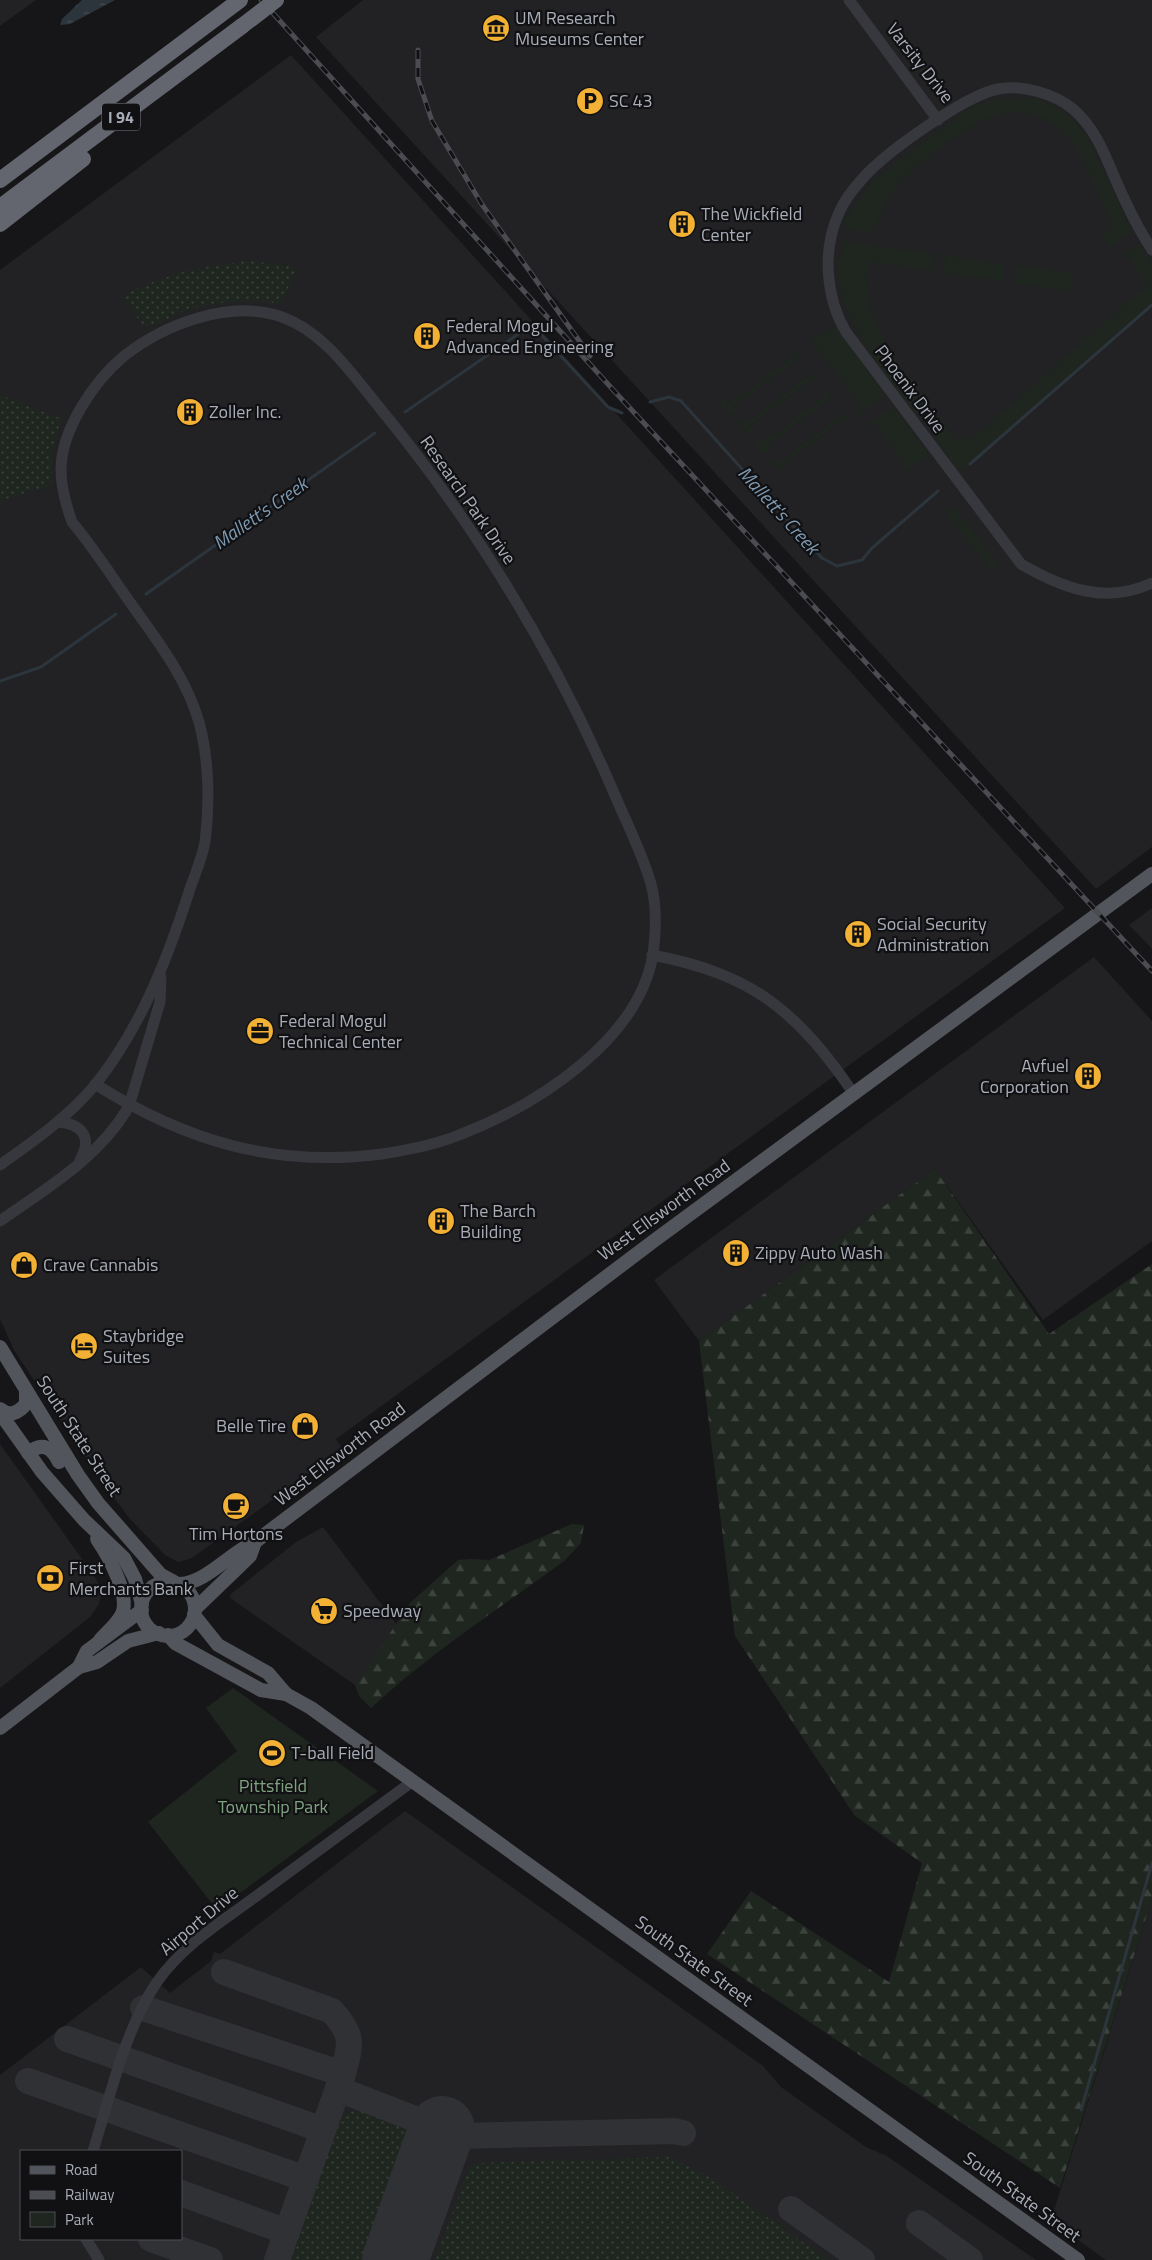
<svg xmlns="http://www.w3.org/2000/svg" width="1152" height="2260" viewBox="0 0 1152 2260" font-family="'Titillium Web',sans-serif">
<defs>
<pattern id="grass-dots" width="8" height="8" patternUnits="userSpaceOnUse" patternTransform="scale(1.25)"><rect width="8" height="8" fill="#1e261f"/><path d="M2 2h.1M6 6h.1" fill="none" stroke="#3c433d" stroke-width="1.8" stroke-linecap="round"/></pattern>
<pattern id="forest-firs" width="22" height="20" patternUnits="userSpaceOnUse" patternTransform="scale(1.25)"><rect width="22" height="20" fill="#1e261f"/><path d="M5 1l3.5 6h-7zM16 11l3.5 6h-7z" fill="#3c433d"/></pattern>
<pattern id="water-ripples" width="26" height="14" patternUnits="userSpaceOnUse" patternTransform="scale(1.25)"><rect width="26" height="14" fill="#2c353c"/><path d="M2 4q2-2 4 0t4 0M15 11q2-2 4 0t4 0" fill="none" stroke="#485056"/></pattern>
</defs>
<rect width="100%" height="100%" fill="#161618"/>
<g fill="#222225" fill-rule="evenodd">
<polygon points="0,0 36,0 0,26"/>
<polygon points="363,0 1152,0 1152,847 1096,889 316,37"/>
<polygon points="291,55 1065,908 336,1439 343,1449 192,1558 178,1562 165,1555 130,1519 93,1469 14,1350 0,1319 0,270"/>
<polygon points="1152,908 1152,949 1129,925"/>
<polygon points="1094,957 1152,1021 1152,1241 1043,1320 935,1169 699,1341 654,1280"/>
<polygon points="0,1444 92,1573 99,1584 101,1595 99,1604 90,1617 0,1688"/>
<polygon points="323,1527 397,1625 355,1685 230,1598 231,1594 296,1542"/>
<path d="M405 1811 763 2066 781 2087 866 2147 887 2156 1036 2260H0V2075L141 1967 170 1993 211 1961 214 1952 220 1954ZM21 2151H181V2239H21Z"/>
<polygon points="1152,1899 1152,2260 1106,2260 1051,2220"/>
</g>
<g fill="url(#grass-dots)">
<path d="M252 261 295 267 297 269 280 304C249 298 214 301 184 311 172 315 160 325 148 326L142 324 124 299V295C167 273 205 265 252 261Z"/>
<polygon points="0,395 62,419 51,453 52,485 0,501"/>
<path d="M364 2108C383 2108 412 2116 414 2138L372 2260H286L329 2130 344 2114Z"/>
<polygon points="670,2157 708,2176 829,2260 435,2260 469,2168 480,2163"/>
</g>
<g fill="url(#forest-firs)">
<polygon points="935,1169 1049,1334 1152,1264 1152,1899 1060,2188 707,1954 751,1891 889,1982 922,1863 855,1816 735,1636 699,1341"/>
<path d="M572 1524 584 1525 581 1543 564 1561C499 1609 430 1653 371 1708L359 1696 355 1685 411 1602 458 1560 470 1559 489 1560Z"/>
</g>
<g fill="#1e261f">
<path d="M1037 98 1067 114 1087 136 1132 231 1111 248 1102 234 1112 225C1099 197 1085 152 1062 131 1020 93 980 118 943 146 927 158 909 171 897 187 886 201 879 217 872 234L851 230 841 224 870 183 905 155 973 106 998 99Z"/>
<path d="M845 241 934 254 936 256 932 271 868 262C858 319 900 365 931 409L938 404 926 416 917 415C879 364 839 325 836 258L844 259 841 253 842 244Z"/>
<path d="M1139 243 1152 264V303L960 472 932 435C931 426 939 416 947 414L942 422 955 440 963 436 968 442 1146 286 1129 255 1123 259 1122 256Z"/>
<polygon points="949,256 1004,264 1004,279 1003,281 944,273 946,257"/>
<polygon points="1021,266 1071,273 1074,276 1073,285 1068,291 1016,284 1017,268"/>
<polygon points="829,328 837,328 883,392 883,397 860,416 858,416 857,412 862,407 814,344 809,347 807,345"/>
<polygon points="793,349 804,361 802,364 797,360 733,407 735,413 732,416 721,406 720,402 724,400 729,404 793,356 791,350"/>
<polygon points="809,370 819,382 815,384 812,380 749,426 752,431 750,434 739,425 738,421 741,418 747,422 808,376 807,373"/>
<polygon points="823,390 827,391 834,404 827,401 768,445 771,449 767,453 764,453 753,442 759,437 764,442 824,397"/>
<polygon points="889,408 895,409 930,456 909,470 875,424 868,425"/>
<polygon points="838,411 842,411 849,424 842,421 783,465 786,469 784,472 770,460 772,458 779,462 839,417"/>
<polygon points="954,507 1000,566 993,572 945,514"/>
<polygon points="233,1688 378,1791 217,1910 148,1822 237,1751 206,1708"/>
</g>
<polygon fill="url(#water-ripples)" points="82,0 115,0 70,24 60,25 62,19"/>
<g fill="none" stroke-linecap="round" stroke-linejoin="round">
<g stroke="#2c353c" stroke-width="3">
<polyline points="650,402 669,397 681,401 822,558 837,566 862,560 872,548 938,491"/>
<polyline points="405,412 527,328 535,328 608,407 622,413"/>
<polyline points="970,464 1152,305"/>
<polyline points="146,594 375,433"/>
<polyline points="0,681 41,667 116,614"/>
<polyline points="1081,2110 1152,1863"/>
</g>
<g stroke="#303135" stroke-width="26">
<path d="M224 1972 332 2011C354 2036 351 2043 343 2074L277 2260"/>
<polyline points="143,2008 343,2074"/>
<polyline points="67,2039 323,2130"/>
<polyline points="28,2081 306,2179"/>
<polyline points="338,2089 459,2136 675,2131 683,2133"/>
<polyline points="181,2193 287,2232"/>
<polyline points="791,2209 862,2260"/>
<polyline points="919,2223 970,2260"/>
<polyline points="151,2239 210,2260"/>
</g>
<polyline stroke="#303135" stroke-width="66" points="395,2260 442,2129"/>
<g stroke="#37383d" stroke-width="11">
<polyline points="849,0 938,120"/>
<path d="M1152 250C1137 227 1125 202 1114 176 1104 152 1094 127 1073 109 1055 94 1022 84 998 89 966 95 886 152 863 178 854 188 843 202 838 215 822 252 826 298 846 332L1021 564C1062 588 1106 605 1152 583"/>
<path d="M652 955C753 974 797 1011 854 1094"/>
<path d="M58 1122C82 1124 93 1137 80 1160"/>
<path d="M0 1165C34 1141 68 1117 95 1085 140 1029 167 960 189 892 194 876 202 859 205 842 210 804 209 759 199 722 186 677 158 642 132 605 112 577 94 548 72 522 66 505 61 488 61 470 61 430 94 381 124 356 165 324 230 299 282 317 324 332 352 374 379 407 475 524 554 653 614 793 626 822 642 852 651 884 657 906 656 931 653 954 639 1041 535 1106 459 1135 435 1145 408 1150 382 1154 275 1168 185 1141 95 1084"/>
<path d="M0 1221C47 1188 100 1157 129 1106L160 1002 161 977"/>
<path d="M93 2151C110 2097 125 2029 157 1982 184 1943 229 1917 266 1889 315 1853 364 1817 413 1781"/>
<polyline points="86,2239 99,2260"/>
</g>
<g stroke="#53555c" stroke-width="14">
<polyline points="0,1347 78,1475 98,1503 161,1575 174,1582"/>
<path d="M0 1409C10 1417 18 1413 26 1404V1391"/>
<polyline points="0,1413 42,1472 84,1520 124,1558 135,1579 142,1604"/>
<path d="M28 1453C43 1441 52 1448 59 1462"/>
<path d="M97 1539C108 1555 132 1598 121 1616 116 1625 107 1632 100 1640"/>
<circle cx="168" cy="1609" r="27"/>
<path d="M180 1584C206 1583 231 1552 255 1542L655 1240 1152 874"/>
<polyline points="195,1609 250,1556 255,1542"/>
<polyline points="194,1615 218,1645 268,1673 286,1694"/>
<polyline points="168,1635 175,1643 261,1690 286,1694 311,1708 1078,2260"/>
<polyline points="79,1667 87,1651 142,1610"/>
<polyline points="0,1728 79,1667 97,1662 128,1641 159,1633"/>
</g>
<g stroke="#63666e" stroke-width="16">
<polyline points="0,180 240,0"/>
<polyline points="0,207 242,26"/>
<polyline points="0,224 83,159"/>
</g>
<g stroke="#4a4c52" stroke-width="5">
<g id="rail">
<polyline points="261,0 616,393 1152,971"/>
<polyline points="418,50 418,79 432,121 481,203 590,356"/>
</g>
</g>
<use href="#rail" stroke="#111113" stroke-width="3" stroke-dasharray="9" stroke-linecap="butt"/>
<polyline stroke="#63666e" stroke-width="16" points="242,26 276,0"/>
</g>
<defs>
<g id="museum-disc" transform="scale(1.4375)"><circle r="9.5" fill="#f2b134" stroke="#111113"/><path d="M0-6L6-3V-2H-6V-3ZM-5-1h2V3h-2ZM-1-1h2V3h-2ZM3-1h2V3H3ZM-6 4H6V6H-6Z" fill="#111"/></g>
<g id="parking-disc" transform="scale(1.4375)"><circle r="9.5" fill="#f2b134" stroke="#111113"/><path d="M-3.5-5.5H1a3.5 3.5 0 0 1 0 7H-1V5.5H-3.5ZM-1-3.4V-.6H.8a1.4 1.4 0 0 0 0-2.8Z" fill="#111"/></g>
<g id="building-disc" transform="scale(1.4375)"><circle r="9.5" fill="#f2b134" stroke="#111113"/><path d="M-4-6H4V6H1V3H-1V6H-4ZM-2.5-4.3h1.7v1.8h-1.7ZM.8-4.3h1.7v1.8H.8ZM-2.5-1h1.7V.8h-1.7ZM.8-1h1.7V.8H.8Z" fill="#111"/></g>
<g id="office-disc" transform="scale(1.4375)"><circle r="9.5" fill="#f2b134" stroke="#111113"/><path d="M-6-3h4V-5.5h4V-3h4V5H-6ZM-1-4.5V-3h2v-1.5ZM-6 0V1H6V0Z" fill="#111"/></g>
<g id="shop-disc" transform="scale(1.4375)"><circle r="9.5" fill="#f2b134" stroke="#111113"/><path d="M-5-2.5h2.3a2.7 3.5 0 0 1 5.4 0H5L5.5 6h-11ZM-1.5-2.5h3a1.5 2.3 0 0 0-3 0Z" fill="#111"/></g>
<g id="hotel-disc" transform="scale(1.4375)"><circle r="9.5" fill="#f2b134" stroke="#111113"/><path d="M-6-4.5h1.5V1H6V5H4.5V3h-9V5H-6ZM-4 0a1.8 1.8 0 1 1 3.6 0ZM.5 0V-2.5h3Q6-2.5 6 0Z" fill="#111"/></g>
<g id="cafe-disc" transform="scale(1.4375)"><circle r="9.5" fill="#f2b134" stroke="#111113"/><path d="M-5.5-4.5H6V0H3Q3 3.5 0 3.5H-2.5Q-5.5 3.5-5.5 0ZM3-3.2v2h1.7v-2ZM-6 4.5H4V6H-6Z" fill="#111"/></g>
<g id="bank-disc" transform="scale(1.4375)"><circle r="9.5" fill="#f2b134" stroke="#111113"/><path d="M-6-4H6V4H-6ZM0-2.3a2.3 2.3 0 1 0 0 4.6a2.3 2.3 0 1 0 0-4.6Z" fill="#111"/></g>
<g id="supermarket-disc" transform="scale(1.4375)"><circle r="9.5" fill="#f2b134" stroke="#111113"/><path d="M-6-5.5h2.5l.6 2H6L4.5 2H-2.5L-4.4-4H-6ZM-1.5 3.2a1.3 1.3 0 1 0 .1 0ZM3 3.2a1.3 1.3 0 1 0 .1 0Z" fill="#111"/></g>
<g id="stadium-disc" transform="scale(1.4375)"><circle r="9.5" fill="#f2b134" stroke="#111113"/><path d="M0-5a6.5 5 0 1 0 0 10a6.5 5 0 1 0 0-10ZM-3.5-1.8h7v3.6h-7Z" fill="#111"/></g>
</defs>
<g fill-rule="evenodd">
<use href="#museum-disc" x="496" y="28"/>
<use href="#parking-disc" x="590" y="101"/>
<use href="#building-disc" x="682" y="224"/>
<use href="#building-disc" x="427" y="336"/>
<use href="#building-disc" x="190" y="412"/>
<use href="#building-disc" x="858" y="934"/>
<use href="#office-disc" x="260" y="1031"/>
<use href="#building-disc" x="1088" y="1076"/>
<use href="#building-disc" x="441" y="1221"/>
<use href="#building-disc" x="736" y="1253"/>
<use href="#shop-disc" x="24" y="1265"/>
<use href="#hotel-disc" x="84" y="1346"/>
<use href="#shop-disc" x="305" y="1426"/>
<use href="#cafe-disc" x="236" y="1506"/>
<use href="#bank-disc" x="50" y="1578"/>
<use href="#supermarket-disc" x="324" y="1611"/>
<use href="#stadium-disc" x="272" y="1753"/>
</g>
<g text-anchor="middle" stroke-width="4.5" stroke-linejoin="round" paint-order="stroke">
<rect fill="#111113" stroke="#7b7e86" stroke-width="1" x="102" y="103.5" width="38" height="27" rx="4"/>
<g font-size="16" font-weight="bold" fill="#a8adb8">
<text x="121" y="123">I 94</text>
</g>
<g font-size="18" fill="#a8adb8" stroke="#111113" text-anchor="start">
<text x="515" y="24">UM Research<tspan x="515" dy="21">Museums Center</tspan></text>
<text x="609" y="107">SC 43</text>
<text x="701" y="220">The Wickfield<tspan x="701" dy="21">Center</tspan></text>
<text x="446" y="332">Federal Mogul<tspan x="446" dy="21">Advanced Engineering</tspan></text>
<text x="209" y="418">Zoller Inc.</text>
<text x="877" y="930">Social Security<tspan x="877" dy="21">Administration</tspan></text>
<text x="279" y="1027">Federal Mogul<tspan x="279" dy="21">Technical Center</tspan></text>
<text x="1069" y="1072" text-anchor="end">Avfuel<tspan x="1069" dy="21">Corporation</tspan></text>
<text x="460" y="1217">The Barch<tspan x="460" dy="21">Building</tspan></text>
<text x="755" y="1259">Zippy Auto Wash</text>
<text x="43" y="1271">Crave Cannabis</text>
<text x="103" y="1342">Staybridge<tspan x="103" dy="21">Suites</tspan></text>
<text x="286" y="1432" text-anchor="end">Belle Tire</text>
<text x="236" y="1540" text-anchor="middle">Tim Hortons</text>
<text x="69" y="1574">First<tspan x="69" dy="21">Merchants Bank</tspan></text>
<text x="343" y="1617">Speedway</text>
<text x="291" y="1759">T-ball Field</text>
</g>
<g font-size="18" fill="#a8adb8" stroke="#111113">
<text transform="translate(920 63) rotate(52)" y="6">Varsity Drive</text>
<text transform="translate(910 389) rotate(53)" y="6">Phoenix Drive</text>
<text transform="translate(468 500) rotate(55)" y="6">Research Park Drive</text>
<text transform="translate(664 1210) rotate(-36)" y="6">West Ellsworth Road</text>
<text transform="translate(79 1436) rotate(57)" y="6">South State Street</text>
<text transform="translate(340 1454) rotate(-37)" y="6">West Ellsworth Road</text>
<text transform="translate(199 1921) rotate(-40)" y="6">Airport Drive</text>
<text transform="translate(694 1961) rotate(36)" y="6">South State Street</text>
<text transform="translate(1022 2197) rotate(36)" y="6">South State Street</text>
</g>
<g font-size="18" fill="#7fa381" stroke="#111113">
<text x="273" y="1792">Pittsfield<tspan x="273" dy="21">Township Park</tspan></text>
</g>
<g font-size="19" font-style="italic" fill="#7f9bb3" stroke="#111113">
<text transform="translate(779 510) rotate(48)" y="7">Mallett's Creek</text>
<text transform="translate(260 513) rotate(-35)" y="7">Mallett's Creek</text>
</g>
</g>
<rect x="20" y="2150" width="162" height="90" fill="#111113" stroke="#4d4f55"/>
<rect x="30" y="2166" width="25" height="8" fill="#53555c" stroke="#4d4f55"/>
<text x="65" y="2175" font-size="15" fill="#a8adb8">Road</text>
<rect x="30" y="2191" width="25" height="8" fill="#4a4c52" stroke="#4d4f55"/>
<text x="65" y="2200" font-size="15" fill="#a8adb8">Railway</text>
<rect x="30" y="2212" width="25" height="15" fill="#1e261f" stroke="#4d4f55"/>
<text x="65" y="2225" font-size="15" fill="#a8adb8">Park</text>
</svg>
